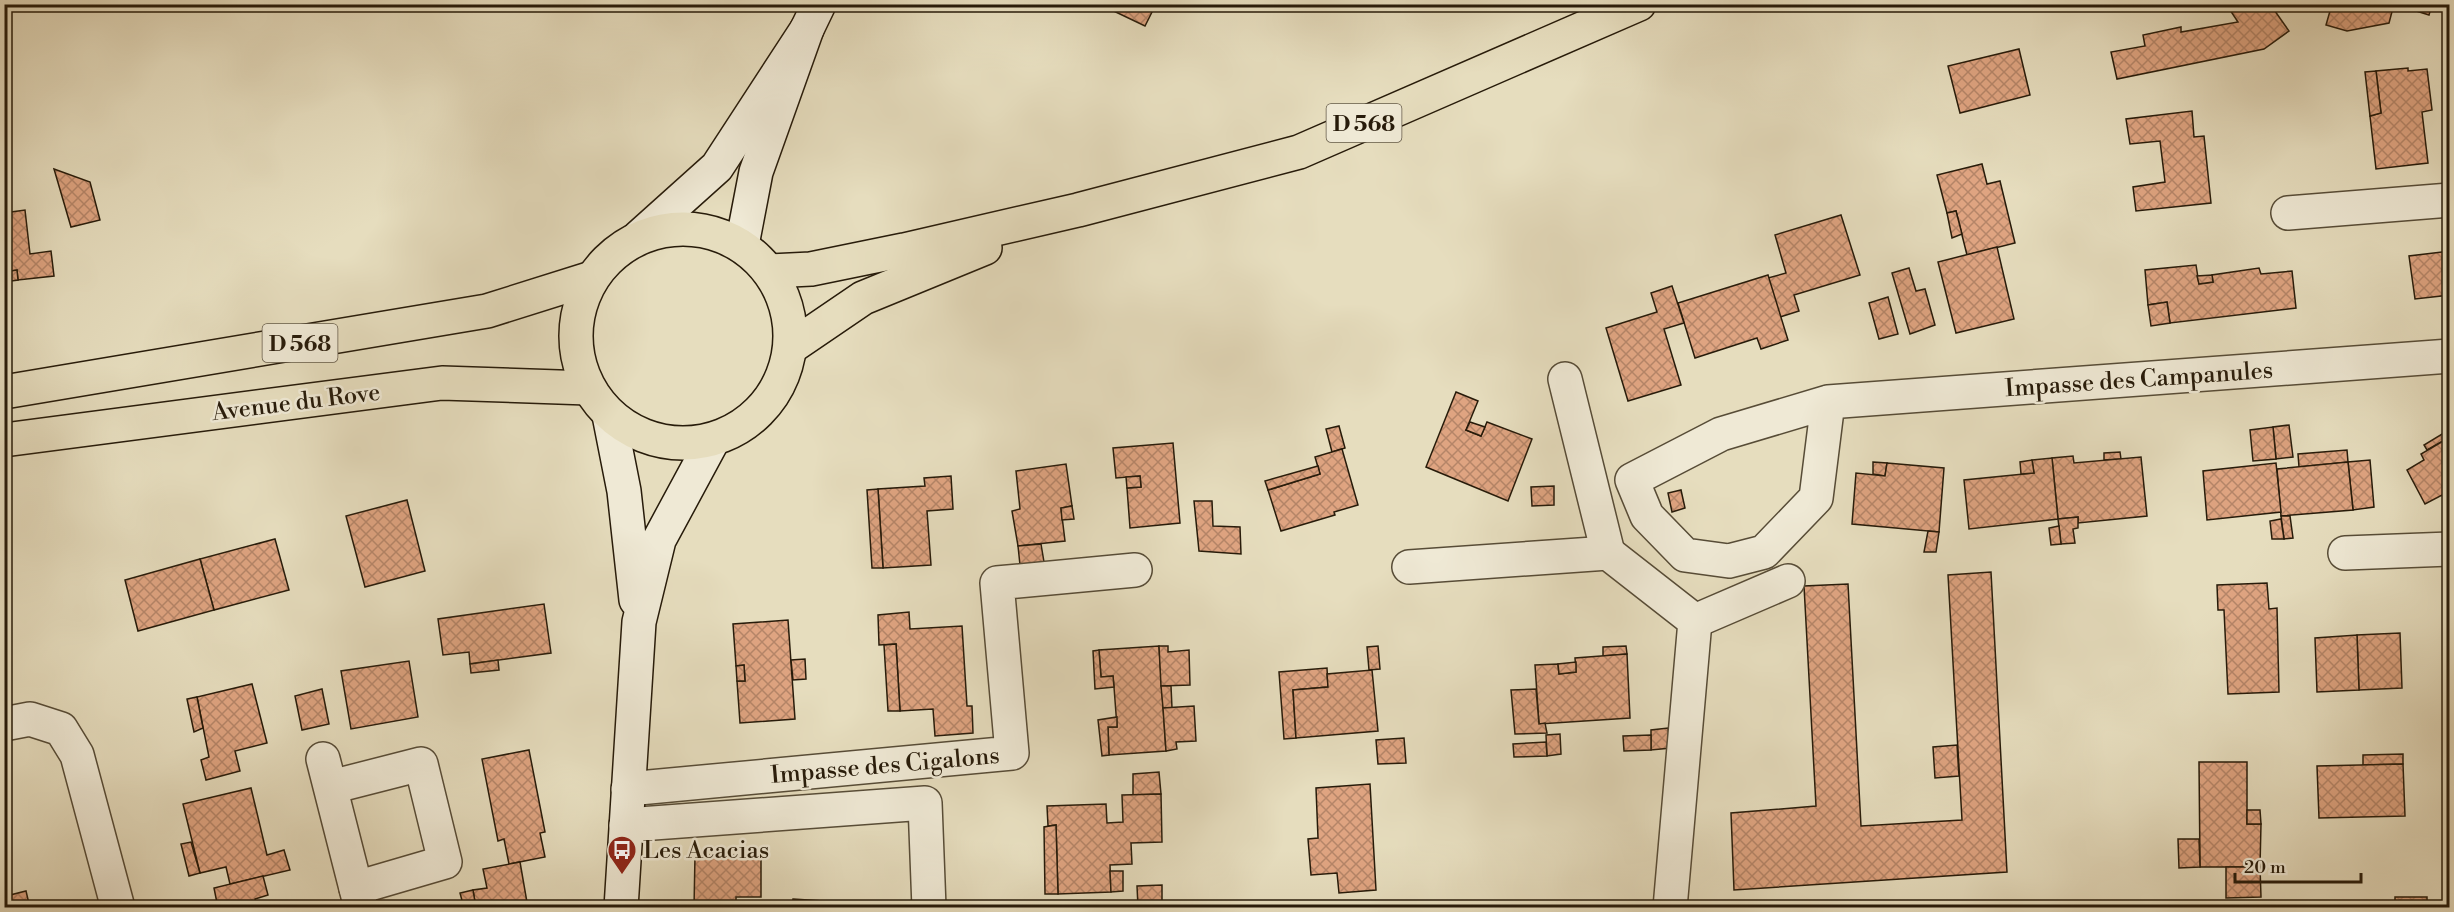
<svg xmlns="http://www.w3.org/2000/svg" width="2454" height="912" viewBox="0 0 2454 912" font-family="'Libre Bodoni',serif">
<defs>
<pattern id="building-cross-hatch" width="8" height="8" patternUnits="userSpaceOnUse" patternTransform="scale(1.5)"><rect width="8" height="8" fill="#dfa481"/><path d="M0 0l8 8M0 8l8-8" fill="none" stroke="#b58568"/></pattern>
</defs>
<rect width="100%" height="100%" fill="#e6ddbe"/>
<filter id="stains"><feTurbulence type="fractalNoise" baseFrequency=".00333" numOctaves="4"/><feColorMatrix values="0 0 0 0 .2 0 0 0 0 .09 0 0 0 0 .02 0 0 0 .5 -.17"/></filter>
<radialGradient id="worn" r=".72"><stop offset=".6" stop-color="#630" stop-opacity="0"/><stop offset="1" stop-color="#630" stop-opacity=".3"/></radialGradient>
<g fill="url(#building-cross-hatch)" stroke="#271b0a" stroke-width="1.5">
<polygon points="1099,4 1156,4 1145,26"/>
<polygon points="2270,4 2289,31 2264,49 2117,79 2111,52 2145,46 2143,35 2181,27 2181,32 2238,22 2226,4"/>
<polygon points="2332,4 2394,4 2389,23 2347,31 2326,25"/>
<polygon points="2394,4 2432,4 2429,15"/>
<polygon points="2019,49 2030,95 1960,113 1948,66"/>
<polygon points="2408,68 2408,71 2427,69 2432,110 2422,112 2428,163 2376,169 2370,116 2381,113 2376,71"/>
<polygon points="2376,71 2381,113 2370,116 2365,72"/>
<polygon points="2192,111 2194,137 2204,136 2211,203 2136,211 2133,187 2165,182 2160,141 2130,144 2126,119"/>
<polygon points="1982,164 1987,184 2000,181 2015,243 1967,255 1956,211 1947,213 1937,175"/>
<polygon points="54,169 90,182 100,220 71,227"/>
<polygon points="25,210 30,254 51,251 54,276 18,280 17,270 4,272 4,213"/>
<polygon points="1956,211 1962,234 1952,238 1947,213"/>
<polygon points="1841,215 1860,275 1794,295 1799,311 1780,317 1768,278 1786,273 1775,235"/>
<polygon points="1997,247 2014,319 1956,333 1938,262"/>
<polygon points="2450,251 2450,295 2415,299 2409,256"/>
<polygon points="2196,265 2199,284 2213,282 2212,275 2259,268 2261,274 2292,271 2296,308 2170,323 2167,302 2148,305 2145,270"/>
<polygon points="1909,268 1916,291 1925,289 1935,325 1910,334 1892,273"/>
<polygon points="17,270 18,280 4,282 4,272"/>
<polygon points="1768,275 1788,340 1761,349 1757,338 1695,358 1678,303"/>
<polygon points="2212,275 2213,282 2199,284 2197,276"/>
<polygon points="1672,286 1684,323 1664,329 1681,385 1628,401 1606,328 1657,312 1651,293"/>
<polygon points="1888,297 1898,334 1879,339 1869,303"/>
<polygon points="2167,302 2170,323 2151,326 2148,305"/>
<polygon points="1456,392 1478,401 1466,430 1481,436 1487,422 1532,439 1508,501 1426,467"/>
<polygon points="1470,422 1485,427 1481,436 1466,430"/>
<polygon points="2289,425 2293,457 2276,459 2273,427"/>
<polygon points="1339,426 1345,448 1332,452 1326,429"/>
<polygon points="2273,427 2276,459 2253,461 2250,430"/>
<polygon points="2447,431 2450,437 2427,450 2424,445"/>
<polygon points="2450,437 2450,498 2444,500 2442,495 2425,504 2407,470 2424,460 2421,454"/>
<polygon points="1173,443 1180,523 1130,528 1127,488 1141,487 1140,476 1116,478 1113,448"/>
<polygon points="1342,449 1358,505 1334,512 1335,515 1281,531 1268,490 1320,474 1315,457"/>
<polygon points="2347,450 2348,462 2299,467 2298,454"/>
<polygon points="2120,452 2121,459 2104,460 2104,453"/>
<polygon points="2073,456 2074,463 2141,457 2147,516 2078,523 2078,517 2058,519 2052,458"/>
<polygon points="2052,458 2058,519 1969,529 1964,480 2034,473 2032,460"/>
<polygon points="2032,460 2034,473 2021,474 2020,462"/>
<polygon points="2370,460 2374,507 2353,510 2348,462"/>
<polygon points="1873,462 1887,463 1885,476 1873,474"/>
<polygon points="2348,462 2353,510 2281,516 2277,469"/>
<polygon points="1887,463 1944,468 1939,532 1852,524 1856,473 1885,476"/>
<polygon points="2276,463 2281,512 2207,520 2203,471"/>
<polygon points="1066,464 1072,506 1061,508 1065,541 1018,546 1012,511 1020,509 1016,471"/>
<polygon points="1318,466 1320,474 1268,490 1265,481"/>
<polygon points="951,476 953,509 927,511 931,565 883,568 878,489 925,486 924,478"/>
<polygon points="1140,476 1141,487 1127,488 1126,477"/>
<polygon points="1554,486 1554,505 1532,506 1531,487"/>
<polygon points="878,489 883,568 872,568 867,490"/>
<polygon points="1681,490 1685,508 1672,512 1668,493"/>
<polygon points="407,500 425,571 365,587 346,516"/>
<polygon points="1194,501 1212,501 1213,526 1240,527 1241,554 1199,551"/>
<polygon points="1072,506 1074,519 1062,520 1061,508"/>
<polygon points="2281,516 2290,516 2293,538 2284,539"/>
<polygon points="2078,517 2078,528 2073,529 2075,543 2061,544 2058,519"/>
<polygon points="2281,519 2284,539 2272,539 2270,521"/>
<polygon points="2059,526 2061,544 2051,545 2049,528"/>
<polygon points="1928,531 1939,532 1936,552 1924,552"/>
<polygon points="275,539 289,590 214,610 200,559"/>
<polygon points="1041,544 1044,562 1020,565 1018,546"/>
<polygon points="200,559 214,610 138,631 125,580"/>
<polygon points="1991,572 2007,872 1734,890 1731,813 1816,806 1804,586 1848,584 1861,826 1962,820 1948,575"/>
<polygon points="2267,583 2269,609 2277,608 2279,692 2228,694 2224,610 2218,610 2217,585"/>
<polygon points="544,604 551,653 470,664 469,652 443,655 438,619"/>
<polygon points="909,612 910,629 962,626 967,706 972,706 973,733 935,736 933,709 900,711 896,644 879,645 878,615"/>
<polygon points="788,620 795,719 740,723 737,681 745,681 744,665 736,666 733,624"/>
<polygon points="2400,633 2402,688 2359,690 2357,635"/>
<polygon points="2357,635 2359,690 2317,692 2315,638"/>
<polygon points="896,644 900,711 888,711 884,645"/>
<polygon points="1159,646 1166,751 1109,755 1108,727 1117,727 1114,687 1113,676 1101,677 1099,650"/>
<polygon points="1159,646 1168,646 1168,652 1189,650 1190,685 1161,686"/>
<polygon points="1378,646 1380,669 1369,670 1367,647"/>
<polygon points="1626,646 1627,654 1603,656 1603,647"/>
<polygon points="1099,650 1101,677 1113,676 1114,687 1095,689 1093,651"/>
<polygon points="1627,654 1630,718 1539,724 1535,665 1558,664 1559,674 1576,672 1575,658"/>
<polygon points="805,659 806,679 793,680 791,660"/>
<polygon points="498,660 499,670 471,673 470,664"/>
<polygon points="409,661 418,717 351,729 341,671"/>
<polygon points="1576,662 1576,672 1559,674 1558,664"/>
<polygon points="744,665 745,681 737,681 736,666"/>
<polygon points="1327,668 1328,687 1293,690 1296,738 1284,739 1279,672"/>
<polygon points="1372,670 1378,731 1296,738 1293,690 1328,687 1327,674"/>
<polygon points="252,684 267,743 235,751 240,771 206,780 201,760 209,757 197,697"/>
<polygon points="1161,686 1171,686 1172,708 1163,708"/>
<polygon points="322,689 329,724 302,730 295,696"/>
<polygon points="1536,689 1539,724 1545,723 1547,733 1515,734 1511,690"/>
<polygon points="197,697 203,728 194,732 187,699"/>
<polygon points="1194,706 1196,741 1176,742 1177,749 1166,751 1163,708"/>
<polygon points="1117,717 1117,727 1108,727 1109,755 1102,756 1098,720"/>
<polygon points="1668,728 1671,748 1651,750 1651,730"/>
<polygon points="1560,734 1561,754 1547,756 1546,735"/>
<polygon points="1651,735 1651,750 1624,751 1623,736"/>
<polygon points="1404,738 1406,763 1378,764 1376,740"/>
<polygon points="1546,742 1547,756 1514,757 1513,744"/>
<polygon points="1957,745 1959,776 1935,778 1933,747"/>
<polygon points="529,750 545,832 540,833 545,857 509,864 504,839 498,841 482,759"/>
<polygon points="2403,754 2403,764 2363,765 2363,755"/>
<polygon points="2199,762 2247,762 2247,824 2261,824 2260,867 2200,867"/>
<polygon points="2403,764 2405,816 2319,818 2317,766"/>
<polygon points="1159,772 1161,794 1133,795 1133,774"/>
<polygon points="1370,784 1376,890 1339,893 1337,873 1311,875 1308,839 1318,838 1316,788"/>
<polygon points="251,788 267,855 284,850 290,870 230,884 226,867 200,873 183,804"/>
<polygon points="1161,794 1162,842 1131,843 1132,864 1110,865 1111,892 1058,894 1056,825 1048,826 1047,806 1106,804 1107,823 1123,822 1122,795"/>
<polygon points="2247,810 2260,810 2261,824 2247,824"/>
<polygon points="1056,825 1058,894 1045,894 1044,827"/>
<polygon points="2178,839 2199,839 2200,867 2179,868"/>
<polygon points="191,842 200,873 189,876 181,844"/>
<polygon points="695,855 761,855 761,897 736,897 736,908 694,908"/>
<polygon points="520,862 528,908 476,908 473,890 487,888 483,869"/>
<polygon points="2226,867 2260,867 2261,897 2226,898"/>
<polygon points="1110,871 1123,871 1123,891 1111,892"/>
<polygon points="4,876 10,895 26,891 30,908 4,908"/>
<polygon points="263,876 268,895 255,899 257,908 218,908 214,888"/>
<polygon points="1162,885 1162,906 1138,907 1137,886"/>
<polygon points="473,890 476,908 464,908 460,893"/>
<rect x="2395" y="897" width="32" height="11"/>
<polygon points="793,899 853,903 853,908 792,908"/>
</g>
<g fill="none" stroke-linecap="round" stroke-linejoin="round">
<g stroke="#574c37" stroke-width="36">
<g id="street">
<polyline points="2288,213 2450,200"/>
<polyline points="1565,379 1608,553"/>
<polyline points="1828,402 1816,498 1764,552 1729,561 1685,555 1647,516 1632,480 1721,434 1828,402 2450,356"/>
<polyline points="2345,553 2450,549"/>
<polyline points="1409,567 1608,553 1695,621 1670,908"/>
<polyline points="1695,621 1788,581"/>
<polyline points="4,724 30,719 61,729 77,755 118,908"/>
<polyline points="323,759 361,908"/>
<polyline points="331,787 421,764 445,862 356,888"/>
<polyline points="628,789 1012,753 997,583 1135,570"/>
<polyline points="626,825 925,803 929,908"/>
</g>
</g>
<g stroke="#271b0a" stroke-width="36">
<g id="secondary">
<polyline points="639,237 717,167 807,29"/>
<polyline points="742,245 756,172 807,29 819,4"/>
<polyline points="609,415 624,491 636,600"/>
<polyline points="621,908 639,622 659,540 713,440"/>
</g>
</g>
<g stroke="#271b0a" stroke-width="36">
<g id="primary">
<circle cx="683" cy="336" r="107"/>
<polyline points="770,271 811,269 904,250 1078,210 1299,152 1639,4"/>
<polyline points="791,347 863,298 985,248"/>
<polyline points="4,392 487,311 592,278"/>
<polyline points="4,440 442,383 588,388"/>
</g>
</g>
<use href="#street" stroke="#efe9d5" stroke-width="33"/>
<use href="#secondary" stroke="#efe9d5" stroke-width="33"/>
<use href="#primary" stroke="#e6ddbe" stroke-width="33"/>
</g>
<defs>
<g id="bus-pin" transform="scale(1.5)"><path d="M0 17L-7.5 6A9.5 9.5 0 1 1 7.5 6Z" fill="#8f2418" stroke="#efe9d5"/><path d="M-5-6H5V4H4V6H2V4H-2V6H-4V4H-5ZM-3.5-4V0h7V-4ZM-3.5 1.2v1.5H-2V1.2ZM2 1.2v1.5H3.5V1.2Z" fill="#fff"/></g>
</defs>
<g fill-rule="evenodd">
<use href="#bus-pin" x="622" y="850"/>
</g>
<g text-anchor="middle" stroke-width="5" stroke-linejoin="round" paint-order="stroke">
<g fill="#efe9d5" stroke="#635947" stroke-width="1.5">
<rect x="1326.5" y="104" width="75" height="38" rx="4.5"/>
<rect x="262.5" y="324" width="75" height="38" rx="4.5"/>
</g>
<g font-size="22" font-weight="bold" fill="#271b0a">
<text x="1364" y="131">D 568</text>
<text x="300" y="351">D 568</text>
</g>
<g font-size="24" fill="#271b0a" stroke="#efe9d5">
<text transform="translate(2139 379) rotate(-4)" y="8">Impasse des Campanules</text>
<text transform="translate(296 402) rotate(-7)" y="8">Avenue du Rove</text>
<text transform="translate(885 765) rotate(-5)" y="8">Impasse des Cigalons</text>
</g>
<g font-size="24" fill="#271b0a" stroke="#efe9d5" text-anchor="start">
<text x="643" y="858">Les Acacias</text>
</g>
</g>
<rect width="2454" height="912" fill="none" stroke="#e6ddbe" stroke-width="24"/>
<rect x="6" y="6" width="2442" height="900" fill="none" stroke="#271b0a" stroke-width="3"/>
<rect x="12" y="12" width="2430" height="888" fill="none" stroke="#271b0a" stroke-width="1.5"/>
<path d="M2235 873v9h126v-9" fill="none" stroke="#271b0a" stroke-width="3"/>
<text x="2244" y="873" font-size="18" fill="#271b0a" stroke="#efe9d5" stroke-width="4.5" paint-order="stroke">20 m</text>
<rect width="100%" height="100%" filter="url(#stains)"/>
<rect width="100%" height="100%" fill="url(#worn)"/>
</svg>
